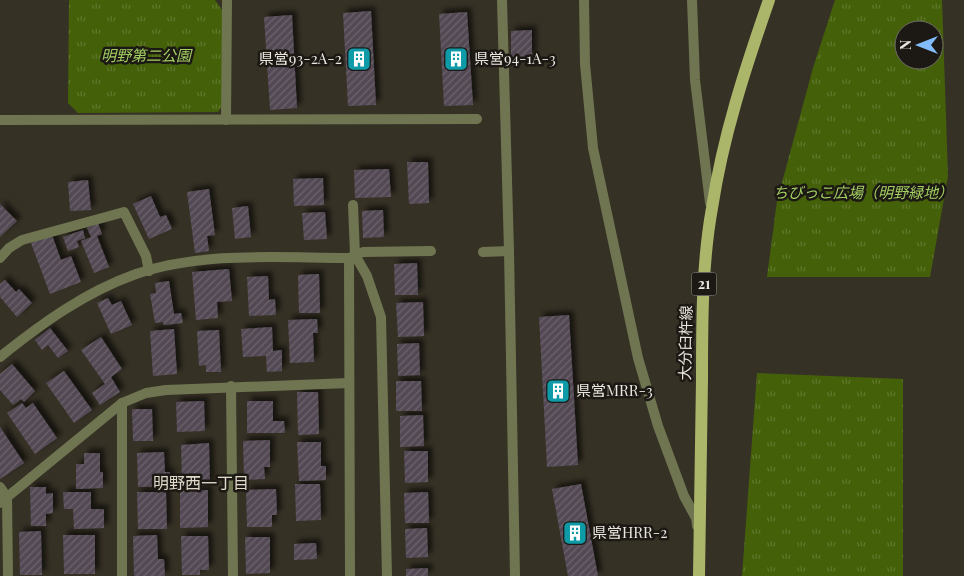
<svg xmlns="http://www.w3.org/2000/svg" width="964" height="576" viewBox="0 0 964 576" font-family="'Playfair Display','Noto Sans JP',serif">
<defs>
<pattern id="park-tufts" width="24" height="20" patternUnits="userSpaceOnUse" patternTransform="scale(1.25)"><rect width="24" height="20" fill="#446109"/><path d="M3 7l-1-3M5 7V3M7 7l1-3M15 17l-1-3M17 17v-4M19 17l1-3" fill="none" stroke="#5f782d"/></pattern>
<pattern id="building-hatch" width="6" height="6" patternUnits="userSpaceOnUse" patternTransform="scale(1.25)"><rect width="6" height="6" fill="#534954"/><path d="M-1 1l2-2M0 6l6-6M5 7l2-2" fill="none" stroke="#6c636c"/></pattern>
<filter id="shadow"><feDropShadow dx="4.5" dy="-4.5" stdDeviation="2.5" flood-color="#0009"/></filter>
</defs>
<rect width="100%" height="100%" fill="#363125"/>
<g fill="url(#park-tufts)" fill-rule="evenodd">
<polygon points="69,0 215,0 222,10 223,105 218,112 78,113 68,103"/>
<path d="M835 0H942L948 176 930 277H767L777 201 813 68ZM904 30H934V60H904Z"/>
<polygon points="757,373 903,379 903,576 742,576"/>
</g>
<g fill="url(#building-hatch)" filter="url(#shadow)">
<polygon points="371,11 376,105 348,106 343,13"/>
<polygon points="467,12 473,105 444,106 439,14"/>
<polygon points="292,15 297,108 270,110 264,17"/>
<polygon points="532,30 532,57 511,57 511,31"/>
<polygon points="407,162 428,162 429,203 409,204"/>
<polygon points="389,169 391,197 355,198 354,170"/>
<polygon points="323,178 324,205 294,206 293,179"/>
<polygon points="88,180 91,210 70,211 68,182"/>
<polygon points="209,189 215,235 207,236 209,251 195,253 187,192"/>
<polygon points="151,196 160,217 166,215 172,229 149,239 133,204"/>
<polygon points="0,204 17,221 0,237"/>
<polygon points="248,206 251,237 235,239 232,208"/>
<polygon points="383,210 384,237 363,238 362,211"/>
<polygon points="325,212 327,239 304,240 302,213"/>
<polygon points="98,223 102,234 97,236 109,267 94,273 81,241 91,237 87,228"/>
<polygon points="83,230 85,238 77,241 79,247 68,251 63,237"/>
<polygon points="52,235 61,260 71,256 81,282 50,294 31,243"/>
<polygon points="417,263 418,295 395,295 394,264"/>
<polygon points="229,269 232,301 217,302 218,318 196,320 192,272"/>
<polygon points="319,274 320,313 299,313 298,275"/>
<polygon points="268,276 269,300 275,299 276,315 249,316 247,277"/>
<polygon points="5,280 16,292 19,289 32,303 17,317 0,297 0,284"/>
<polygon points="169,281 174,314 181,313 183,323 164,325 163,322 155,323 150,294 156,293 155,283"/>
<polygon points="108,298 112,305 121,301 132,325 111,334 97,303"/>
<polygon points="423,302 424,336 398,337 396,303"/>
<polygon points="569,315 578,465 547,467 539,317"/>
<polygon points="317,319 318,333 313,333 314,362 290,363 288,320"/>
<polygon points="272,327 273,351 282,350 282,371 267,372 266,356 243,357 241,329"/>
<polygon points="50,328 68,351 58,358 48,345 42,350 35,340"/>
<polygon points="174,329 177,374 153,376 150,331"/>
<polygon points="219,330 221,372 206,372 206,365 199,366 197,331"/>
<polygon points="101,337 122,369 111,377 120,392 100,405 92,393 105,384 81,350"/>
<polygon points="419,343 420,375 398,376 397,344"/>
<polygon points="12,364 35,391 24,402 21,399 13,405 0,390 0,374"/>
<polygon points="64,371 92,410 74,423 46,383"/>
<polygon points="396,381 421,381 422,411 396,411"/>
<polygon points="297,392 318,392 319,434 298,435"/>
<polygon points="204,401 205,431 177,432 176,402"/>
<polygon points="247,401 273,401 273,421 284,421 285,433 247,433"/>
<polygon points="22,403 26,408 33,403 57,438 35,454 7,413"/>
<polygon points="132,409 152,409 153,441 133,441"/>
<polygon points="423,415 424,446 400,447 400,416"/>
<polygon points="0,427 24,463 0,479"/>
<polygon points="270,440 270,467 264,467 265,479 244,480 243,441"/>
<polygon points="297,442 321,442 321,466 326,466 326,480 299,481"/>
<polygon points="209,443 210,485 182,486 181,445"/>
<polygon points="404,451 428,451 428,482 405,483"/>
<polygon points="164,452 165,472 170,472 171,486 138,487 137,453"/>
<polygon points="84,453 100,453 100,472 103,472 103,488 76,489 76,464 84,464"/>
<polygon points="295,484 320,484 321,520 296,521"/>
<polygon points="581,484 598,576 568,576 552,489"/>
<polygon points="30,487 46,487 46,494 53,493 53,513 46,514 46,526 31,526"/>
<polygon points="276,489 277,515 272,515 272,527 247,527 246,490"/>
<polygon points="208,490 208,527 180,528 180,491"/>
<polygon points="63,492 91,492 91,509 104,509 104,528 74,529 73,509 64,509"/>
<polygon points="137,492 166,492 167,529 138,529"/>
<polygon points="428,492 429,523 405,523 404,493"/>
<polygon points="427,528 428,557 406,558 405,529"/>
<polygon points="41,531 42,575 20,575 19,532"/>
<polygon points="63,535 95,535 95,574 64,574"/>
<polygon points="157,535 158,559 164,559 165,576 134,576 133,536"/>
<polygon points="181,536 208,536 209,570 200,570 200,575 182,575"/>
<polygon points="245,537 270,537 270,573 246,574"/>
<polygon points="316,543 317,559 294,560 294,544"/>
<polygon points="428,568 428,576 406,576 406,569"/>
</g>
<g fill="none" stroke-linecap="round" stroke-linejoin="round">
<g stroke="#6f7551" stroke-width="10">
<polyline points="502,0 509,251 515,576"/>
<polyline points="584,0 585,64 593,148 638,358 658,426 684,496 696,518 697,526"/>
<polyline points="692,0 695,80 710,203"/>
<polyline points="0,120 477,119"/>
<polyline points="226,120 227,0"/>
<polyline points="353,205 355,255 367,276 381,317 387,576"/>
<polyline points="483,252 509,251"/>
<polyline points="0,258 9,248 22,240 124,212 146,256 149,271"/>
<polyline points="349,258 350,576"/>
<path d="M0 357C41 324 85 292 136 274 204 251 279 258 349 258L363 252 431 251"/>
<polyline points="231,386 233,576"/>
<polyline points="0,487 7,497 8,576"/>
<polyline points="0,503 122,403 146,393 166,390 349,383"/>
<polyline points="122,576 122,403"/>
</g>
<path stroke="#acb66b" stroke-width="12" d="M699 576C700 510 701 444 702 379 702 322 702 264 712 208 723 136 745 69 769 0"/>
</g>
<defs>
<g id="building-square" transform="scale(1.25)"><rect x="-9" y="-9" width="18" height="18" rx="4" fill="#0f9aa8" stroke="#1c1914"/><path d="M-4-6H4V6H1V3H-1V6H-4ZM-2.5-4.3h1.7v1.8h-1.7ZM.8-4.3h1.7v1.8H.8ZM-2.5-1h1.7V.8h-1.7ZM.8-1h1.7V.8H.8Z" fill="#fff"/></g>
</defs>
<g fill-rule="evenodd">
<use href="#building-square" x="359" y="59"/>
<use href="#building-square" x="456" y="59"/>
<use href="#building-square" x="558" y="391"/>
<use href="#building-square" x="575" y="533"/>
</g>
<g text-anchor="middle" stroke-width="5" stroke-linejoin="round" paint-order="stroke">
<rect fill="#1c1914" stroke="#ada9a3" stroke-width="1" x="691.5" y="272.5" width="25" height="23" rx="4"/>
<g font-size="14" font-weight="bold" fill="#ebe7e0">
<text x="704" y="289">21</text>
</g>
<g font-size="15" font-style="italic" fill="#a4d062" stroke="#1c1914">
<text x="146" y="61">明野第二公園</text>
<text x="863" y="198">ちびっこ広場（明野緑地）</text>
</g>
<g font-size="15" fill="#ebe7e0" stroke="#1c1914" text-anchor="start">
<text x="342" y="64" text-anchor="end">県営93-2A-2</text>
<text x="474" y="64">県営94-1A-3</text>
<text x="576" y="396">県営MRR-3</text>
<text x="592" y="538">県営HRR-2</text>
</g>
<g font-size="15" fill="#ebe7e0" stroke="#1c1914">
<text transform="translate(686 343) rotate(-89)" y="5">大分臼杵線</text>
</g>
<g font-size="16" fill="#e1dacb" stroke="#1c1914">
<text x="201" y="489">明野西一丁目</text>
</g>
</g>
<g transform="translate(919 45) rotate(270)"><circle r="24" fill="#1c1914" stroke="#6f6b66"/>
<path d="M0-4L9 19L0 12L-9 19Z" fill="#83bcfb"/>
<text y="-8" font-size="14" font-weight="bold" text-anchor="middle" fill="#ebe7e0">N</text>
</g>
</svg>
